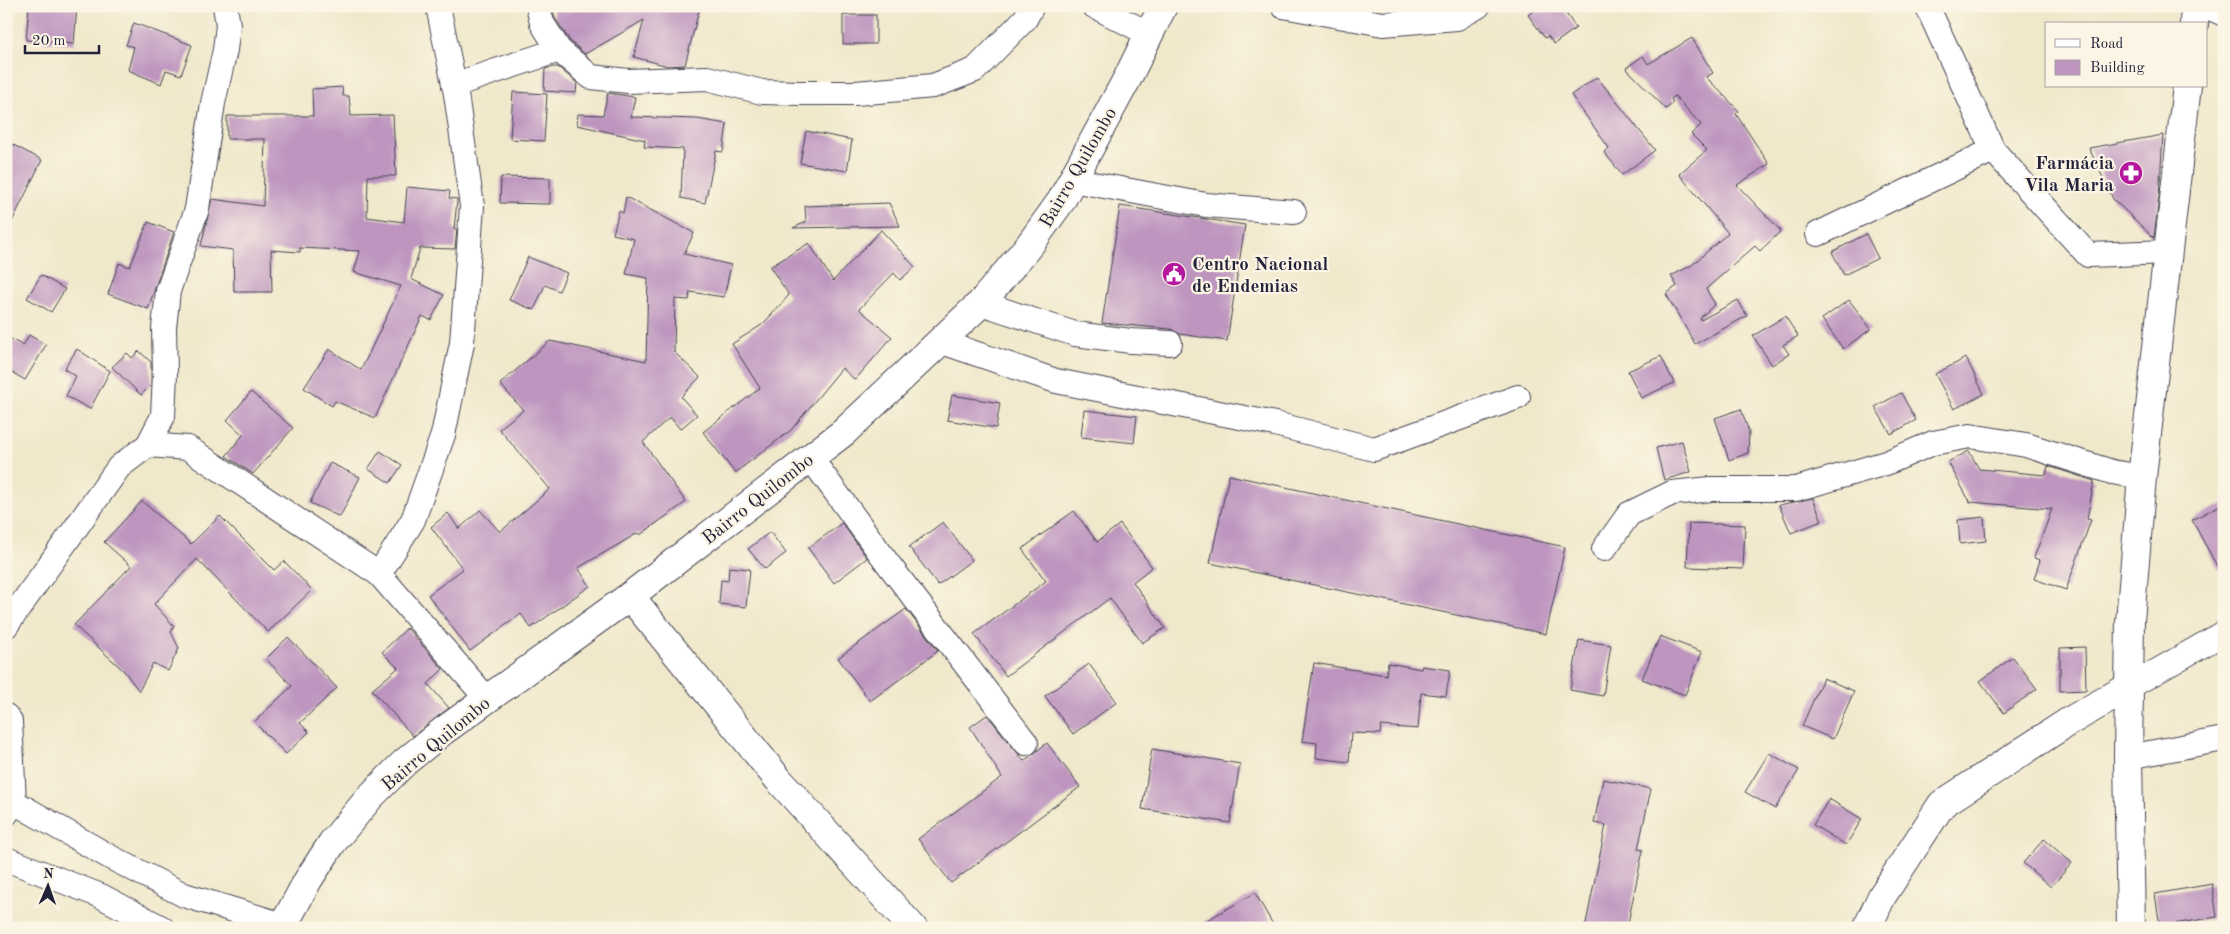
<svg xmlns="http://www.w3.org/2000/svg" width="2230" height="934" viewBox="0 0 2230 934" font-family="'Old Standard TT',serif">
<rect width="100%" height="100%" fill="#fcf5e5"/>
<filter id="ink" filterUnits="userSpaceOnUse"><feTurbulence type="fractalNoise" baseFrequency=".02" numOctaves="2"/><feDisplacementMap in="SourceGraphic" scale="10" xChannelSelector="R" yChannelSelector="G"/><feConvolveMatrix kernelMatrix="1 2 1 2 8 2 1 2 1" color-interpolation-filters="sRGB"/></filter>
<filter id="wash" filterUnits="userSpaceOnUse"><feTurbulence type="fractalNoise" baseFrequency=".0096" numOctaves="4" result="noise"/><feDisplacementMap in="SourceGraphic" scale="20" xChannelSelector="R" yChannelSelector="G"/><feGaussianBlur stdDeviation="1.12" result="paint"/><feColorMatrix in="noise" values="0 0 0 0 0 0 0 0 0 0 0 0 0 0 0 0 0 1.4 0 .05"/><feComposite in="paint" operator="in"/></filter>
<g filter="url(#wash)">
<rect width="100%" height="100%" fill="#f0e8ca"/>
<g id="blocks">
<g fill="#bd95bf">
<polygon points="29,6 77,6 74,44 26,40"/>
<polygon points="552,6 700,6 685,65 668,66 634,57 644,20 585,54 570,41 555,18"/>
<polygon points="1540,6 1561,6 1576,28 1554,44 1548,36 1545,38 1528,15"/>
<rect x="843" y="15" width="33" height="29"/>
<polygon points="134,23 192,45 181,75 166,70 161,84 128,70 134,47 126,45"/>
<polygon points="1692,38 1713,73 1706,77 1739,111 1736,114 1769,164 1737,185 1781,231 1760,251 1755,246 1706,289 1715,304 1700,318 1701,320 1738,300 1747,316 1695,344 1666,294 1677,286 1671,276 1692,265 1728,233 1679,174 1707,150 1691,134 1701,125 1675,96 1671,99 1673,103 1666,109 1626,68 1643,56 1648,64"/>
<polygon points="553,67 558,67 577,83 576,93 544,91 545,69"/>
<polygon points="1597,77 1655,150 1622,175 1604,152 1609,148 1571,95"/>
<polygon points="342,87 343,96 349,96 351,116 393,115 396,176 368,176 367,217 404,222 407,187 450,191 449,198 457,199 457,201 454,229 457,229 455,249 420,248 411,279 444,295 431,320 422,316 375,418 335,401 332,406 304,388 329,349 361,370 401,286 354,272 360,251 300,248 300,252 271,250 272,292 234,292 233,250 201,246 212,199 263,206 265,139 227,139 227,116 313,116 312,89"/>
<polygon points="513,92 547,94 544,141 510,139"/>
<polygon points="608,93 635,97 631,117 697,119 727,124 723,152 716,151 705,203 681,198 683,149 644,147 645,140 577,125 578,114 603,115"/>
<polygon points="806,131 852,140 847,171 800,163"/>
<polygon points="2163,135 2159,197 2154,238 2113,199 2089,148"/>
<polygon points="6,141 42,160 6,234"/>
<polygon points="501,177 550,178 550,204 500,203"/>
<polygon points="626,197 694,233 684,254 731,265 724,297 690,292 689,300 675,299 674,352 700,377 681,397 697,415 680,429 670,417 643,442 686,502 640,535 638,533 578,568 590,586 531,628 521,614 470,651 428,595 463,569 431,527 448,513 459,529 480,510 500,532 550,489 499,429 523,410 500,384 550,341 646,361 648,278 626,274 634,239 613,234 619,211 623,213"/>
<polygon points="889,203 900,226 793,228 806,222 805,206"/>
<polygon points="1120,206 1245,225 1227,341 1180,334 1171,329 1102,323"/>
<polygon points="148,222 174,232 148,309 108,294 119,263 130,267"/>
<polygon points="881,230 915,267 900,280 894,273 859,309 892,337 855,380 842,368 791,430 735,473 703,432 760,388 732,344 763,324 789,295 770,267 809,243 833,281"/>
<polygon points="1866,234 1878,258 1844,275 1832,252"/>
<polygon points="528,257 567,273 559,291 545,285 534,310 509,300"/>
<polygon points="41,275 65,289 51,312 27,298"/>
<polygon points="1849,300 1871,329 1843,349 1822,319"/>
<polygon points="1785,316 1798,336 1783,345 1789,354 1772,365 1753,336"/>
<polygon points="29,335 46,345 25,380 6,369 6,336 23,346"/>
<polygon points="77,349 110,371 90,409 66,396 76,376 64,369"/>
<polygon points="139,351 151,362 151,385 141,395 112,367 127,353 132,358"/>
<polygon points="1661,356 1674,383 1641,398 1628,371"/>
<polygon points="1966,358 1984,394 1954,409 1935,374"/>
<polygon points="251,392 293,428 253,474 226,456 243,435 227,420"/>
<polygon points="1901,393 1916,420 1891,434 1875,407"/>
<polygon points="952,395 1000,403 996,428 947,420"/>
<polygon points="1741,409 1749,432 1748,453 1729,460 1715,418"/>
<polygon points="1084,410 1137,416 1134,443 1081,437"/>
<polygon points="1682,441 1691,472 1664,480 1656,448"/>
<polygon points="380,451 402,465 390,483 368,469"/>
<polygon points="1969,451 1979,469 2046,475 2048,466 2094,481 2087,519 2091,520 2066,590 2034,579 2040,560 2034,558 2052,509 1970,502 1948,462"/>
<polygon points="330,463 360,477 340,517 310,503"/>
<polygon points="1229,475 1565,547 1546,634 1210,563"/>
<polygon points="1813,498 1822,521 1791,533 1779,505"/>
<polygon points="142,501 191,544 220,516 274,570 284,561 312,590 268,632 197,559 154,604 174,626 171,632 179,648 168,671 153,663 139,691 124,671 74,625 131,566 104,542"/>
<polygon points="2224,503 2224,579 2192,520"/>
<polygon points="1074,511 1097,542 1120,524 1152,567 1133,582 1165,628 1142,643 1110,598 1006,676 974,634 1046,581 1022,549"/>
<polygon points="1984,517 1986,541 1960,544 1958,520"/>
<polygon points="943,522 972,560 938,585 909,547"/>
<polygon points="842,523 867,558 834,583 808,548"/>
<polygon points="1689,523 1745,525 1743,569 1687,567"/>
<polygon points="770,532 786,553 765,569 748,549"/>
<polygon points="729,567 750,569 746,607 719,604 721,580 728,581"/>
<polygon points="906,609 938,651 870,701 838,658"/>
<polygon points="407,628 443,669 428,684 449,708 413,736 372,690 398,668 382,652"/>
<polygon points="1660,636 1702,652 1685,695 1642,679"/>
<polygon points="288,637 337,688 300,723 309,732 286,754 254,722 292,686 266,659"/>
<polygon points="1579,640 1611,645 1603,696 1570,690"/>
<polygon points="2085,647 2086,690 2060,691 2060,648"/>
<polygon points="2013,657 2037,689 2004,713 1980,681"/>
<polygon points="1314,663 1386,675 1388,663 1421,669 1422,666 1450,670 1446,696 1421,693 1418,729 1381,726 1380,734 1351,733 1349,762 1316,758 1317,743 1302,741"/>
<polygon points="1089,664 1117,702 1073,734 1045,696"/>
<polygon points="1823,678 1854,691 1833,739 1802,726"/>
<polygon points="987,715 1024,761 1047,743 1080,787 951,883 918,839 1002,777 970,727"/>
<polygon points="1152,749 1240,764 1230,823 1142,809"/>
<polygon points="1769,753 1799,770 1775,809 1745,792"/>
<polygon points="1603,779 1651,789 1638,849 1643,850 1627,928 1585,928 1606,825 1594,823"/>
<polygon points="1829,799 1862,819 1846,845 1813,825"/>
<polygon points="2044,839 2072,863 2051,887 2023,863"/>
<polygon points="2212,884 2217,917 2160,926 2155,894"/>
<polygon points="1255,893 1275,928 1193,928"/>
</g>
</g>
</g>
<g filter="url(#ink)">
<use href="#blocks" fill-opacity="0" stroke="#414050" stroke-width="1"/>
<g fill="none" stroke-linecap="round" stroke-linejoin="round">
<g stroke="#414050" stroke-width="26">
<g id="street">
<polyline points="538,6 542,23 559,50 591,77 628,81 707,78 762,92 800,93 856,93 933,86 975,70 1025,19 1032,6"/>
<polyline points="1094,6 1149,34"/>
<polyline points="1283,6 1383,24 1457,18 1478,6"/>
<polyline points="1927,6 1993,150 2088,255 2168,252"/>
<polyline points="2205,6 2224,14"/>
<polyline points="454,85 559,50"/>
<polyline points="1072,180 1206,205 1294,212"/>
<polyline points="1818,234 1993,150"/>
<polyline points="981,303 1075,334 1131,341 1170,343"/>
<polyline points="942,342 1056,381 1275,424 1374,449 1518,397"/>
<polyline points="148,445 163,416 165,374 164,328 168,291 197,209 213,103 225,50 228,25 225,6"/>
<polyline points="810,457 889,565 1026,743"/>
<polyline points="1604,549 1629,514 1672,493 1711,489 1796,489 1886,463 1933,443 1970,436 2026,445 2112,472 2142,477"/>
<polyline points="379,574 413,520 443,435 462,343 472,206 456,94 438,6"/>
<polyline points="6,626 119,467 148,445 188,448 379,574 487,699"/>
<polyline points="2129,687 2224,633"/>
<polyline points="6,716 10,721 14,802 6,814"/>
<polyline points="2128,757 2224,739"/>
<polyline points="14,802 110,857 184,895 283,925"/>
<polyline points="6,859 101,896 162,928"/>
</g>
</g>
<g stroke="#414050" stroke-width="30">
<g id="secondary">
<polyline points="2194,24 2195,6"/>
<polyline points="630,596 778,779 913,928"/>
<polyline points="282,928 308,880 332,843 370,797 405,762 443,731 630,596 844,432 981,303 1031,243 1061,201 1127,79 1163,6"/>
<polyline points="1867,928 1882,896 1942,804 2068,722 2129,687"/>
<polyline points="2131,928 2128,757 2130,621 2142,477 2187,86"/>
</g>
</g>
<use href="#street" stroke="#fff" stroke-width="24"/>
<use href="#secondary" stroke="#fff" stroke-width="28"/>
</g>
</g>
<defs>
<g id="pharmacy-disc" transform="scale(1.25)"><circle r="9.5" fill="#b5179e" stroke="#fcf5e5"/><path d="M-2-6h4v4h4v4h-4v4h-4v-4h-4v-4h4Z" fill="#fff"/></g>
<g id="civic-disc" transform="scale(1.25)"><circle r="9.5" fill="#b5179e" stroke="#fcf5e5"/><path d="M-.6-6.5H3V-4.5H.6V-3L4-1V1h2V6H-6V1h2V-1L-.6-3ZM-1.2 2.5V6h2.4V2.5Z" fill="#fff"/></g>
</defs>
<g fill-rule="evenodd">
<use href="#pharmacy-disc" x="2131" y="173"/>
<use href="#civic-disc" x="1174" y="274"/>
</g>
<g text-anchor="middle" stroke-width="4.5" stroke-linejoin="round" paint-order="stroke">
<g font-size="19" font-weight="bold" fill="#22223b" stroke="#fcf5e5" text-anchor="end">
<text x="2114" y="169">Farmácia<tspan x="2114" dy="22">Vila Maria</tspan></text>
<text x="1192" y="270" text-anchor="start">Centro Nacional<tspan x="1192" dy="22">de Endemias</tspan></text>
</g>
<g font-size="19" fill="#22223b" stroke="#fcf5e5">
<text transform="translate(1077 167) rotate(-60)" y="7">Bairro Quilombo</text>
<text transform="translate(757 498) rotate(-38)" y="7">Bairro Quilombo</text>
<text transform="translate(435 743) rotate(-40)" y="7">Bairro Quilombo</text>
</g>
</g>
<rect width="2230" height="934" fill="none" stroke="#fcf5e5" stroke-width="25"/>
<rect x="2045" y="22" width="162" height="65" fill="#fcf5e5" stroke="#a5a1a1"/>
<rect x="2055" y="39" width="25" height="8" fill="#ffffff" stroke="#a5a1a1"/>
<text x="2090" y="48" font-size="15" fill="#22223b">Road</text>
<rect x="2055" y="60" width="25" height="15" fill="#bd95bf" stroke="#a5a1a1"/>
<text x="2090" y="72" font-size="15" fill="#22223b">Building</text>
<g transform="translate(48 886) rotate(2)" stroke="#fcf5e5" stroke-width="4" paint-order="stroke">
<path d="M0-4L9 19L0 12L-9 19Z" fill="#22223b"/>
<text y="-8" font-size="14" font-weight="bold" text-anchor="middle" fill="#22223b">N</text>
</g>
<path d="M25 45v8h74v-8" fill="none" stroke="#22223b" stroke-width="2.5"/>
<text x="32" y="45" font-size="15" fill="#22223b" stroke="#fcf5e5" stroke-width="4" paint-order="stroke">20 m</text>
</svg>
